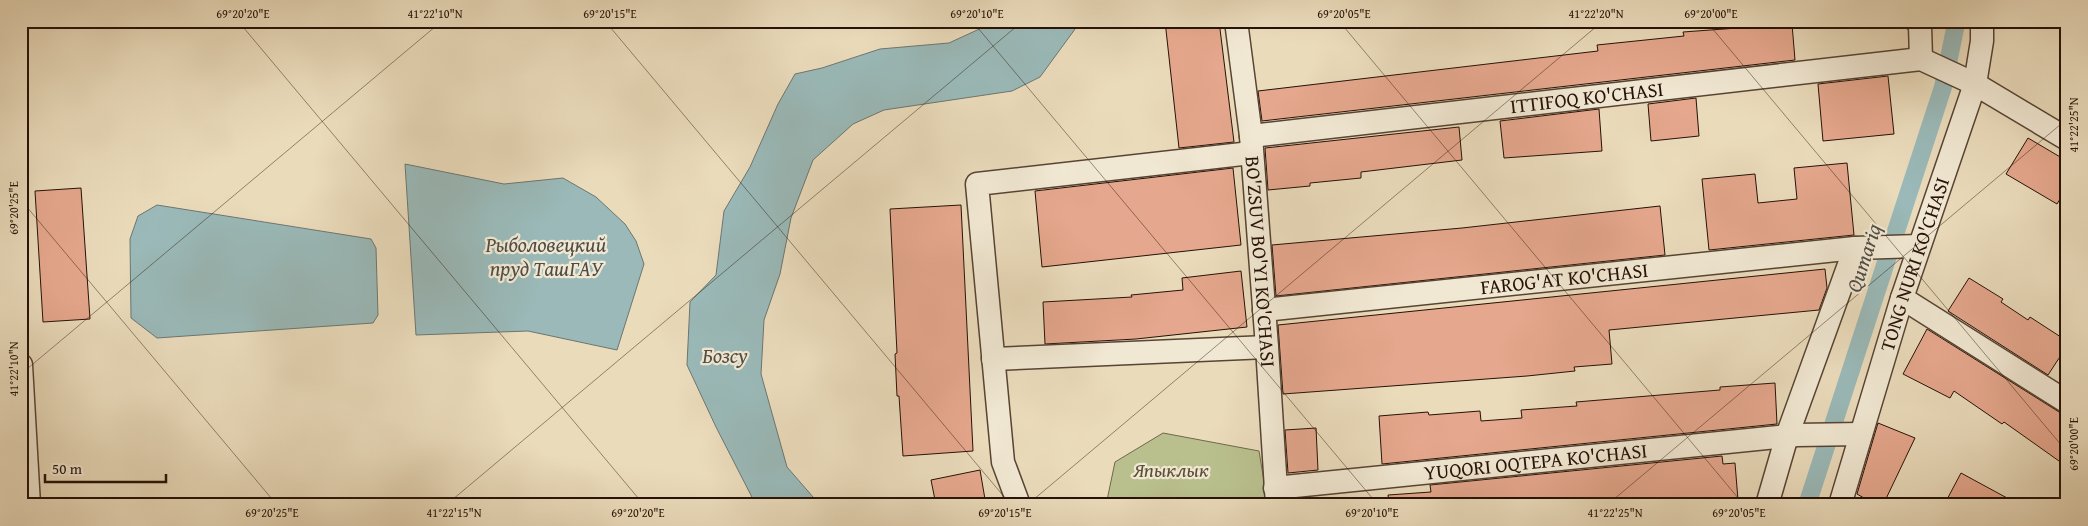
<svg xmlns="http://www.w3.org/2000/svg" width="2088" height="526" viewBox="0 0 2088 526" font-family="'Gentium Book Plus',serif">
<rect width="100%" height="100%" fill="#eadbbb"/>
<filter id="stains"><feTurbulence type="fractalNoise" baseFrequency=".004" numOctaves="4"/><feColorMatrix values="0 0 0 0 .2 0 0 0 0 .09 0 0 0 0 .02 0 0 0 .5 -.17"/></filter>
<radialGradient id="worn" r=".72"><stop offset=".6" stop-color="#630" stop-opacity="0"/><stop offset="1" stop-color="#630" stop-opacity=".3"/></radialGradient>
<polygon fill="#b9c08e" stroke="#70684a" points="1163,433 1259,451 1268,505 1106,505 1115,462"/>
<g fill="#9ab9b8" stroke="#6c7671">
<polygon points="991,21 1076,21 1078,25 1040,77 1012,91 884,110 853,124 813,160 791,218 780,274 764,320 761,374 787,467 820,505 756,505 716,427 687,365 690,302 716,275 724,211 750,167 778,104 795,74 822,68 880,49 949,43 988,25"/>
<polygon points="405,164 504,184 563,178 596,197 625,224 636,241 644,264 617,350 528,331 416,335"/>
<polygon points="157,205 371,239 376,248 378,315 373,323 157,338 131,318 130,239 138,216"/>
</g>
<g fill="none" stroke-linecap="round" stroke-linejoin="round">
<polyline stroke="#6c7671" stroke-width="5" points="1956,21 1956,24"/>
<polyline stroke="#9ab9b8" stroke-width="18" points="1807,505 1943,87 1956,24 1955,21"/>
</g>
<g fill="#e5a78d" stroke="#261107">
<polygon points="1165,21 1219,21 1234,142 1179,148"/>
<polygon points="1792,24 1795,60 1262,121 1258,91 1598,51 1597,45 1684,36 1683,32"/>
<polygon points="1888,76 1894,134 1823,141 1818,84"/>
<polygon points="1696,98 1699,136 1651,141 1648,104"/>
<polygon points="1599,109 1602,151 1504,158 1500,121"/>
<polygon points="1459,127 1462,160 1361,172 1361,178 1310,183 1310,186 1268,190 1265,148"/>
<polygon points="2028,138 2067,161 2067,188 2057,204 2006,174"/>
<polygon points="1847,163 1854,235 1709,250 1702,179 1755,174 1758,203 1797,199 1794,168"/>
<polygon points="1233,168 1241,245 1042,267 1035,191"/>
<polygon points="81,188 90,319 43,322 35,191"/>
<polygon points="961,205 973,451 903,456 899,396 897,396 895,354 897,353 890,209"/>
<polygon points="1660,206 1665,255 1276,296 1272,245 1462,228"/>
<polygon points="1825,269 1827,288 1819,310 1609,330 1612,364 1574,367 1575,371 1527,376 1283,394 1278,325"/>
<polygon points="1241,271 1247,327 1136,339 1045,344 1043,302 1132,297 1131,295 1183,290 1182,278"/>
<polygon points="1969,278 2003,299 2001,302 2028,320 2030,317 2067,341 2067,346 2048,375 1948,311"/>
<polygon points="1927,329 2067,417 2067,460 2062,457 2059,461 2004,422 2002,424 1954,391 1950,398 1903,374"/>
<polygon points="1775,383 1777,424 1382,464 1379,416 1428,412 1429,415 1480,411 1481,421 1522,418 1521,410 1577,406 1576,402 1720,390 1720,387"/>
<polygon points="1878,423 1915,438 1883,505 1876,505 1857,494"/>
<polygon points="1316,428 1318,470 1288,473 1285,430"/>
<polygon points="1722,456 1723,464 1735,463 1738,500 1676,505 1389,505 1388,495 1431,492 1430,485"/>
<polygon points="980,470 986,505 936,505 931,480"/>
<polygon points="1961,473 2020,505 1944,505"/>
</g>
<g fill="none" stroke-linecap="round" stroke-linejoin="round">
<g stroke="#574434" stroke-width="25">
<g id="minor">
<path id="s1" d="M1236 21 1251 136 1267 347 1277 505"/>
<polyline points="1916,21 1920,25 1921,59"/>
<path id="s2" d="M1251 136 1921 59 1975 84 2067 139"/>
<polyline points="1902,298 2067,402"/>
<path id="s3" d="M1264 310 1855 248 1919 246"/>
<polyline points="993,359 1267,347"/>
<polyline points="21,365 29,505"/>
<path id="s4" d="M1275 488 1797 435 1861 434"/>
<polyline points="1019,505 1003,462 977,184 1251,153"/>
<polyline points="1767,505 1787,436 1855,248"/>
<path id="s5" d="M1840 505 1902 298 1975 84 1982 41V21"/>
</g>
</g>
<use href="#minor" stroke="#f1e8d3" stroke-width="22"/>
</g>
<path fill="none" stroke="#261107" stroke-width="1" stroke-opacity="0.45" d="M238 21 644 505M605 21 1011 505M972 21 1378 505M1339 21 1744 505M1706 21 2067 452M21 200 277 505M21 374 442 21M446 505 1023 21M1027 505 1603 21M1607 505 2067 119"/>
<g text-anchor="middle" stroke-width="4.5" stroke-linejoin="round" paint-order="stroke">
<g font-size="20" fill="#261107" stroke="#f1e8d3">
<text dy="7" stroke="none"><textPath href="#s2" startOffset="338">ITTIFOQ KO'CHASI</textPath></text>
<text dy="7" stroke="none"><textPath href="#s1" startOffset="242">BO'ZSUV BO'YI KO'CHASI</textPath></text>
<text dy="7" stroke="none"><textPath href="#s5" startOffset="252">TONG NURI KO'CHASI</textPath></text>
<text dy="7" stroke="none"><textPath href="#s3" startOffset="302">FAROG'AT KO'CHASI</textPath></text>
<text dy="7" stroke="none"><textPath href="#s4" startOffset="262">YUQORI OQTEPA KO'CHASI</textPath></text>
</g>
<g font-size="20" font-style="italic" fill="#594e36" stroke="#f1e8d3">
<text x="1171" y="477">Япыклык</text>
</g>
<g font-size="21" font-style="italic" fill="#4f4c45" stroke="#f1e8d3">
<text x="546" y="252">Рыболовецкий<tspan x="546" dy="24">пруд ТашГАУ</tspan></text>
<text transform="translate(1864 258) rotate(-72)" y="7">Qumariq</text>
<text x="725" y="363">Бозсу</text>
</g>
</g>
<rect width="2088" height="526" fill="none" stroke="#eadbbb" stroke-width="55"/>
<path d="M45 474v8h121v-8" fill="none" stroke="#261107" stroke-width="2.5"/>
<text x="52" y="474" font-size="15" fill="#261107" stroke="#f1e8d3" stroke-width="4" paint-order="stroke">50 m</text>
<rect x="28" y="28" width="2032" height="470" fill="none" stroke="#261107" stroke-width="2"/>
<g font-size="12" text-anchor="middle" fill="#261107">
<text x="243" y="18">69°20'20"E</text>
<text x="435" y="18">41°22'10"N</text>
<text x="610" y="18">69°20'15"E</text>
<text x="977" y="18">69°20'10"E</text>
<text x="1344" y="18">69°20'05"E</text>
<text x="1596" y="18">41°22'20"N</text>
<text x="1711" y="18">69°20'00"E</text>
<text transform="translate(2074 125) rotate(-90)" y="4">41°22'25"N</text>
<text transform="translate(14 208) rotate(-90)" y="4">69°20'25"E</text>
<text transform="translate(14 369) rotate(-90)" y="4">41°22'10"N</text>
<text transform="translate(2074 444) rotate(-90)" y="4">69°20'00"E</text>
<text x="272" y="517">69°20'25"E</text>
<text x="454" y="517">41°22'15"N</text>
<text x="638" y="517">69°20'20"E</text>
<text x="1005" y="517">69°20'15"E</text>
<text x="1372" y="517">69°20'10"E</text>
<text x="1615" y="517">41°22'25"N</text>
<text x="1739" y="517">69°20'05"E</text>
</g>
<rect width="100%" height="100%" filter="url(#stains)"/>
<rect width="100%" height="100%" fill="url(#worn)"/>
</svg>
